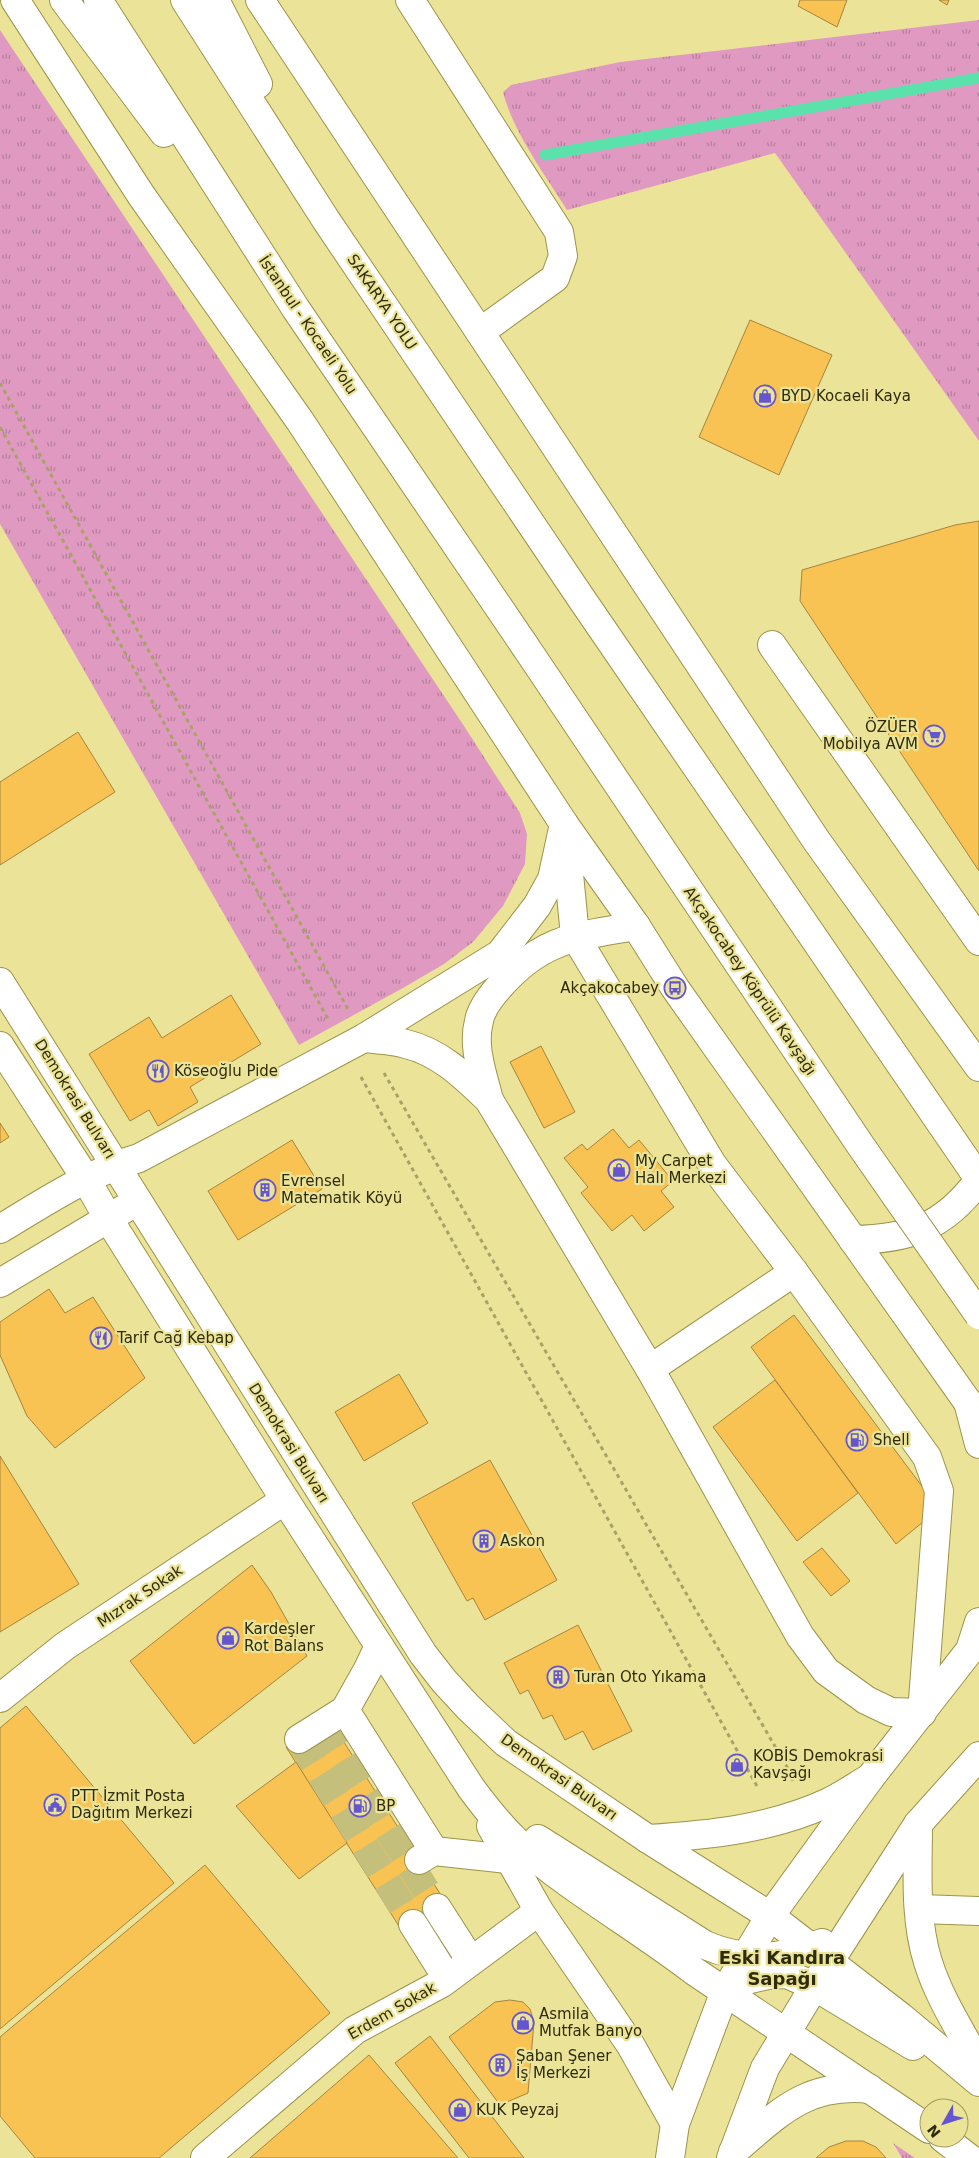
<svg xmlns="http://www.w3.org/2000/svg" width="979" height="2158" viewBox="0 0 979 2158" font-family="'DejaVu Sans',sans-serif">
<defs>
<pattern id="grass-tufts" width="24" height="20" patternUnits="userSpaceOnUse" patternTransform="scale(1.25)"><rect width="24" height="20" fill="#e09ac2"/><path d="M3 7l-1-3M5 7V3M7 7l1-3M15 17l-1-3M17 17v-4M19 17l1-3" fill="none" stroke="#b67e9c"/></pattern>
</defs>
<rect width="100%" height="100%" fill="#ebe498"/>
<g fill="url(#grass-tufts)">
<path d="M979 20V441L775 153 567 210C545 175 513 132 503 92L511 85 620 62Z"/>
<polygon points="0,30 464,726 520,813 527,834 525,864 503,906 473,942 444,964 403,988 299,1045 0,524"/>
<polygon points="893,2143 915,2158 902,2158"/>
</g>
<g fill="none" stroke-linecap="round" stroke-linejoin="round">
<polyline stroke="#5be2ac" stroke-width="11" points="545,155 979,78"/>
</g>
<g fill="#f8c352" stroke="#a5843f">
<polygon points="800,0 847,0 837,27 798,6"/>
<polygon points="939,0 949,0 947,5"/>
<polygon points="750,320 832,355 779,475 699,437"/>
<polygon points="979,521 979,871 800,601 802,570 955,525"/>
<polygon points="78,732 115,792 0,865 0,782"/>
<polygon points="231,995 261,1044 190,1087 198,1102 158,1126 149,1110 130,1121 89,1054 149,1017 162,1038"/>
<polygon points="541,1046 575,1112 544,1128 510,1062"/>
<polygon points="0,1123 9,1137 0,1143"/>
<polygon points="613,1129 629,1148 639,1140 673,1181 661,1191 674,1207 644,1231 632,1215 612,1231 581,1193 588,1187 564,1158 582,1144 587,1150"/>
<polygon points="292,1140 322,1189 238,1240 208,1191"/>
<polygon points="49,1289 65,1313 93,1297 145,1378 55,1448 27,1416 0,1355 0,1322"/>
<polygon points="794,1315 939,1509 896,1544 751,1347"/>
<polygon points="399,1374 428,1423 364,1461 335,1412"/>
<polygon points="775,1380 858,1493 797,1541 713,1427"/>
<polygon points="0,1456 79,1584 0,1632"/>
<polygon points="490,1460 557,1580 485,1620 473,1598 467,1601 412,1503"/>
<polygon points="822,1548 850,1581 831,1596 803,1562"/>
<polygon points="252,1565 271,1592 307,1656 194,1744 130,1661"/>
<polygon points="578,1625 632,1731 593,1750 583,1731 565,1740 552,1715 543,1719 528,1690 520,1694 504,1663"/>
<polygon points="26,1706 174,1883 0,2029 0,1728"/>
<polygon points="330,1720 446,1903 402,1931 286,1747"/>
<polygon points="296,1762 347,1843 299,1879 236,1806"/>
<polygon points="205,1865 330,2013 159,2158 35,2158 0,2116 0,2037"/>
<polygon points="510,2000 523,2002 530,2009 534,2022 528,2093 500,2105 449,2037 495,2002"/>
<polygon points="430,2036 524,2158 469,2158 395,2063"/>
<polygon points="369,2055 458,2158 250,2158"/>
<polygon points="846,2141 863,2141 876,2147 886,2158 816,2158 829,2147"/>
</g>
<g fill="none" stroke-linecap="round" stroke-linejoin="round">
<g stroke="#c5bf7c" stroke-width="28" stroke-dasharray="28 14" stroke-linecap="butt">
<polyline points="322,1724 437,1908"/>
<polyline points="299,1739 413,1924"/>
</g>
<g stroke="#9c944b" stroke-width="30">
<g id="minor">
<polyline points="410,0 559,232 563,256 555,278 480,332"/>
<polyline points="772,645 979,941"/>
<path d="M364 1038C378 1040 393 1040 406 1044 440 1052 465 1077 489 1100L650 1369 800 1636 826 1671 866 1700 891 1712 922 1713 939 1491 927 1457 794 1272 712 1164 575 936 565 833"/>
<path d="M489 1100C483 1075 472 1047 479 1021 481 1009 492 995 500 986 542 938 578 936 636 926"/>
<polyline points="650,1369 794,1272"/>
<polyline points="379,1646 368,1669 345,1710 434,1851"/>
<polyline points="0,1698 65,1646 285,1500"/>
<polyline points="299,1739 345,1710"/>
<polyline points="419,1860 434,1851 508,1859"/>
<polyline points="437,1908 471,1961"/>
<polyline points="919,1909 979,1911"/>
<polyline points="413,1924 447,1978"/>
<polyline points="205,2158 355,2030 442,1983 539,1911"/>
</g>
</g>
<g stroke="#9c944b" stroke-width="30">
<g id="major">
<polyline points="0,982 423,1654 444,1681 468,1707 506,1743 648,1839 770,1916 901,2017 979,2082"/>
<path d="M0 1046 86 1179 108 1218 285 1500 471 1788C485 1807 500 1826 518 1843 572 1891 637 1927 694 1971L929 2129"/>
<path d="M0 1229C45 1202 88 1173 139 1158L364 1038 500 954 537 906 552 879 564 824"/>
<polyline points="0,1283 124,1209"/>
<path d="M918 1824C918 1869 914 1918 928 1962 939 1998 961 2031 979 2065"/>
<polyline points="491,1826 539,1911 630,2044 675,2124"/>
<path d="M538 1839 705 1945C745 1962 782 1960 822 1943"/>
<path d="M648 1839C710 1835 770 1829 827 1803 842 1796 856 1786 870 1778"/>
<polyline points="725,1991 750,1979 768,1975 787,1974 814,1986 913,2046"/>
<polyline points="943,2138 969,2158"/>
<path d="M733 2152C778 2114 806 2082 870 2089"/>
<polyline points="670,2158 675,2124 725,1991 770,1916"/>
<polyline points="731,2158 765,2068 823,1972"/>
</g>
</g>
<g stroke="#9c944b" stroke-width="30">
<g id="highway">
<polyline points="15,0 141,195 300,421 564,824 636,926 675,988 979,1418"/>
<polyline points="64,0 164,133"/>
<polyline points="98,0 296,309 525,646"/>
<polyline points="185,0 326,220 583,601 979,1179"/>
<polyline points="215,0 258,84"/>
<polyline points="260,0 816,840 979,1067"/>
<path d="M853 1240C910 1239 944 1227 979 1180"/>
<polyline points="968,1402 979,1444"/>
<polyline points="770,1916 870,1778 970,1650 979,1622"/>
<polyline points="829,1962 918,1824 979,1756"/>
</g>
</g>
<g stroke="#a7a266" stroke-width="3" stroke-dasharray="4 4" stroke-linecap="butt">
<polyline points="0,383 349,1011"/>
<polyline points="0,427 328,1019"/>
<polyline points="384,1073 791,1774 793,1781"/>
<polyline points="361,1077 758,1788"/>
</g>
<use href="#minor" stroke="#fff" stroke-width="28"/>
<use href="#major" stroke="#fff" stroke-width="28"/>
<use href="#highway" stroke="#fff" stroke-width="28"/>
<g stroke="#9c944b" stroke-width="30" stroke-linecap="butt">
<polyline id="highway-bridge" points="525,646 861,1146 979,1315"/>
</g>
<use href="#highway-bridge" stroke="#fff" stroke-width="28"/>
</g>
<defs>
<g id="shop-ring" transform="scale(1.125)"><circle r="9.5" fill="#ebe498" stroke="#6556d0" stroke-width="1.5"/><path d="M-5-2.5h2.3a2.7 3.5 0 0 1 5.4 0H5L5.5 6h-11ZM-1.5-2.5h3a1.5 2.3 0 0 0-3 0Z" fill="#6556d0"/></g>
<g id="supermarket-ring" transform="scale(1.125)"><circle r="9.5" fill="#ebe498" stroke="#6556d0" stroke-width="1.5"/><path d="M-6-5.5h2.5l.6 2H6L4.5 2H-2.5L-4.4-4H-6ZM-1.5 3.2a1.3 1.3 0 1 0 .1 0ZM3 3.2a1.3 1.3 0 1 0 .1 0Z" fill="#6556d0"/></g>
<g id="bus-ring" transform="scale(1.125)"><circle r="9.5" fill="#ebe498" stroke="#6556d0" stroke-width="1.5"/><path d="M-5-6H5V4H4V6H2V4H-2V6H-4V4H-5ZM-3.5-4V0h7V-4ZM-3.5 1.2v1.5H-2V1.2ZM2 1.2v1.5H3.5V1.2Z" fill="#6556d0"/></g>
<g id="restaurant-ring" transform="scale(1.125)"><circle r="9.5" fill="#ebe498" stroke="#6556d0" stroke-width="1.5"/><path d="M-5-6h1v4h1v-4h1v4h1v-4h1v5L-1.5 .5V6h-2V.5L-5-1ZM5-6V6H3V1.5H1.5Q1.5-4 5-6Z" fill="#6556d0"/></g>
<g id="building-ring" transform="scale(1.125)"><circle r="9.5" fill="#ebe498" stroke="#6556d0" stroke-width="1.5"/><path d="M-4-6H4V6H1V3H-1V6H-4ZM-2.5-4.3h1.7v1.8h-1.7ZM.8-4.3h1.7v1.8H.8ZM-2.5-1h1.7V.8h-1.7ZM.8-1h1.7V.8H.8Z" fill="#6556d0"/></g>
<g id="fuel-ring" transform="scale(1.125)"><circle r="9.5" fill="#ebe498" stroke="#6556d0" stroke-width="1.5"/><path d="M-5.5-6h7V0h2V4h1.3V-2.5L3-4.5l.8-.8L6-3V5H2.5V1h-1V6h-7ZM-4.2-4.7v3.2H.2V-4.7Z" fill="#6556d0"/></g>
<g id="civic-ring" transform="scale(1.125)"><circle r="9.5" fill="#ebe498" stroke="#6556d0" stroke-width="1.5"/><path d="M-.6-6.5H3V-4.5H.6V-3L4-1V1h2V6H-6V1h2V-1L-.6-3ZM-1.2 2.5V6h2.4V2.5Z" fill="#6556d0"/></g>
</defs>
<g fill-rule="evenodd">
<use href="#shop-ring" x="765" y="396"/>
<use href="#supermarket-ring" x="934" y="736"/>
<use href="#bus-ring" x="675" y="988"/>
<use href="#restaurant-ring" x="158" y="1071"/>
<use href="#shop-ring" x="619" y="1170"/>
<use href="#building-ring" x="265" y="1190"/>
<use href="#restaurant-ring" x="101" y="1338"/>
<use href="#fuel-ring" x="857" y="1440"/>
<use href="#building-ring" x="484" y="1541"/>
<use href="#shop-ring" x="228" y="1638"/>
<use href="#building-ring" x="558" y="1677"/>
<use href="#shop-ring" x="737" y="1765"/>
<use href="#civic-ring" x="55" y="1805"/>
<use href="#fuel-ring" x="360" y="1806"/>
<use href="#shop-ring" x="523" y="2023"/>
<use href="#building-ring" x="500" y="2065"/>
<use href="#shop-ring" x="460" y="2110"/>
</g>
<g text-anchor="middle" stroke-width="4.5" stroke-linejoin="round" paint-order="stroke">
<g font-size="15" fill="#2e2b0c" stroke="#ebe498">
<text transform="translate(382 302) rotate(56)" y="5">SAKARYA YOLU</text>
<text transform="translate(308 325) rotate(56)" y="5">İstanbul - Kocaeli Yolu</text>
<text transform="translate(750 981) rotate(56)" y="5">Akçakocabey Köprülü Kavşağı</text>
<text transform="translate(75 1099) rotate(58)" y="5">Demokrasi Bulvarı</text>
<text transform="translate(289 1443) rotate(58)" y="5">Demokrasi Bulvarı</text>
<text transform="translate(140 1596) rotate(-34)" y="5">Mızrak Sokak</text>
<text transform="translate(559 1777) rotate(35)" y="5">Demokrasi Bulvarı</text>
<text transform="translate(392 2011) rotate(-30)" y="5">Erdem Sokak</text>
</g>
<g font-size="15" fill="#2e2b0c" stroke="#ebe498" text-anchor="start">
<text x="781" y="401">BYD Kocaeli Kaya</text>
<text x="918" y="732" text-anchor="end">ÖZÜER<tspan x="918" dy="17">Mobilya AVM</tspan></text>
<text x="659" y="993" text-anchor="end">Akçakocabey</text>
<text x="174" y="1076">Köseoğlu Pide</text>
<text x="635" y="1166">My Carpet<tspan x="635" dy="17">Halı Merkezi</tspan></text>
<text x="281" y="1186">Evrensel<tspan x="281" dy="17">Matematik Köyü</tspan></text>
<text x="117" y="1343">Tarif Cağ Kebap</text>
<text x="873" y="1445">Shell</text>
<text x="500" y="1546">Askon</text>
<text x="244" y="1634">Kardeşler<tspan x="244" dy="17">Rot Balans</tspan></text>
<text x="574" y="1682">Turan Oto Yıkama</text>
<text x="753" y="1761">KOBİS Demokrasi<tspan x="753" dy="17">Kavşağı</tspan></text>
<text x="71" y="1801">PTT İzmit Posta<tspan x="71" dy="17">Dağıtım Merkezi</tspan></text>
<text x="376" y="1811">BP</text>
<text x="539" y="2019">Asmila<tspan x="539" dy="17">Mutfak Banyo</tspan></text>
<text x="516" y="2061">Şaban Şener<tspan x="516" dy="17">İş Merkezi</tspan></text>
<text x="476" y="2115">KUK Peyzaj</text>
</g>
<g font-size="18" font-weight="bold" fill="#2e2b0c" stroke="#ebe498">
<text x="782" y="1964">Eski Kandıra<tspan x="782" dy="21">Sapağı</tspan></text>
</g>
</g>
<g transform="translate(944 2123) rotate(231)"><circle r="24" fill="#ebe498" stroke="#9f9a60"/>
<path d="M0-4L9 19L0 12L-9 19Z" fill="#6556d0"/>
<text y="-8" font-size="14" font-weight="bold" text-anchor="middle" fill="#2e2b0c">N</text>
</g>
</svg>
